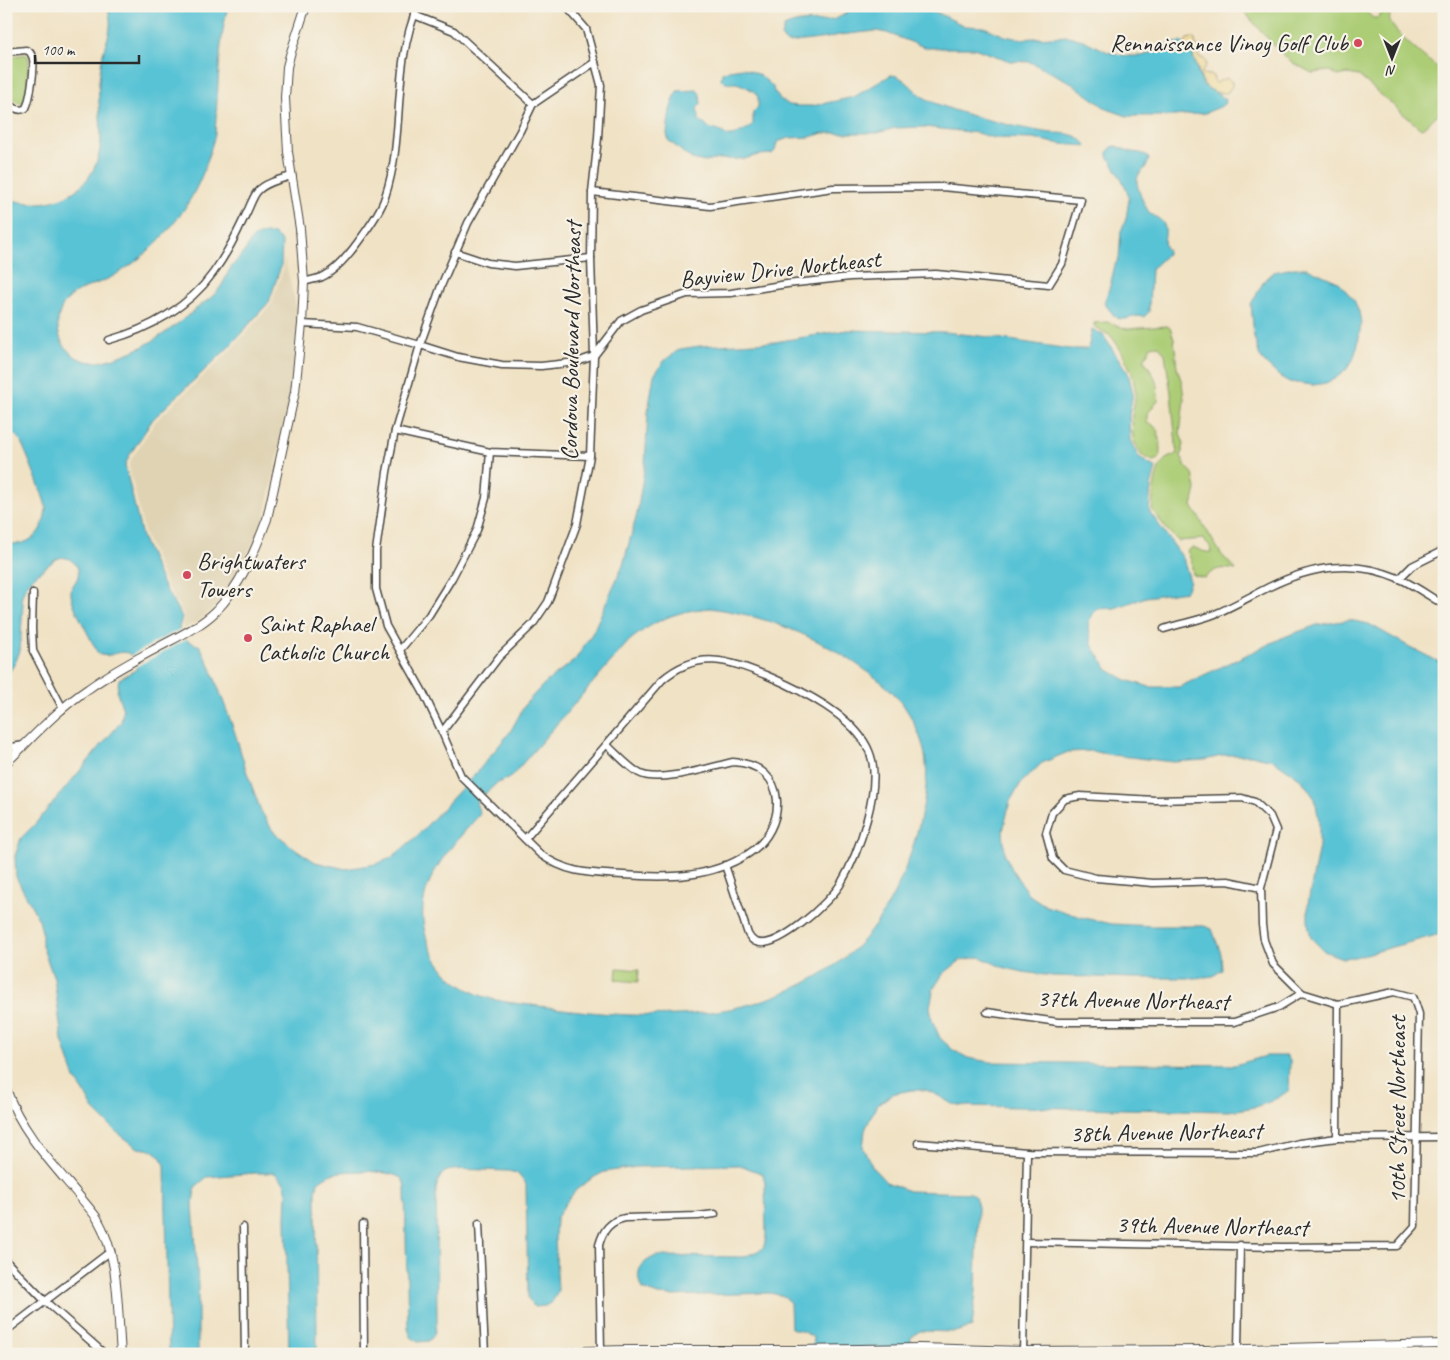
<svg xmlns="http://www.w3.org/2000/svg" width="1450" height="1360" viewBox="0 0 1450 1360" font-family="Caveat,sans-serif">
<rect width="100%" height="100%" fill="#f7f3e8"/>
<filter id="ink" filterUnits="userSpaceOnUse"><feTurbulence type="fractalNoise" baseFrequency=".02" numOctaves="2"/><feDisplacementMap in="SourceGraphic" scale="10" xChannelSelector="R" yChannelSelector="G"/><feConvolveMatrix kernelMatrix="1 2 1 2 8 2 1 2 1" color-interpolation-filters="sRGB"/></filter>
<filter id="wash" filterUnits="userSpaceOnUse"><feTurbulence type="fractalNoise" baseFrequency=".0096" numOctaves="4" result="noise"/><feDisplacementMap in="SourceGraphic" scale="20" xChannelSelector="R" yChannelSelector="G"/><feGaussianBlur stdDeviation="1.12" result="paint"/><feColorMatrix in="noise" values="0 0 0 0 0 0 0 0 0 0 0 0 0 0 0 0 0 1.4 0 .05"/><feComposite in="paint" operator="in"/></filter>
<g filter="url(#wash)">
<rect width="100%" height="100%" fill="#f0e2c5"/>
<polygon fill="#dfd3b4" points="284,257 298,315 294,373 285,425 264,518 256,537 231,585 214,608 197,622 184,629 182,627 184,615 165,581 145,535 129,466 132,458 156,421 229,352 271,305 284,267"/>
<g fill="#accd76" stroke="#6c7c50">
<path d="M1239 6H1360L1373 18H1377L1386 10 1390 14C1390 16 1389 19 1390 21 1395 35 1432 63 1444 73V109L1421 129 1359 76 1348 74 1338 76 1330 71 1312 73 1293 63 1277 49Z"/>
<polygon points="25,54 28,56 29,61 25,102 22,104 17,102 6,93 6,58"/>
<path d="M1107 322 1127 329 1167 326 1170 328 1174 339 1177 368 1182 383 1184 399 1180 434 1184 444 1181 456 1185 465 1193 474 1196 489 1192 506 1221 554 1236 570C1220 567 1216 568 1204 578L1193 575 1191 560 1187 551 1193 547 1202 551 1211 553 1210 546 1203 539 1178 541 1169 532 1152 510C1153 497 1154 468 1166 459 1168 457 1174 456 1177 454L1171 393 1165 354 1158 345 1151 346 1144 360C1155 376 1158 381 1158 401L1147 414V423L1153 425 1158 431C1158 444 1164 445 1159 459L1153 461 1141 455 1133 439 1132 416 1136 393 1132 373 1122 352 1112 337 1094 326V323Z"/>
<polygon points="617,968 639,970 638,982 616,980"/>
</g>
<path fill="#eeda9e" stroke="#8c8264" d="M1192 38 1195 40 1196 46H1202L1204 47 1203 52 1197 54 1199 57 1204 59C1208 63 1206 67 1202 71L1203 74 1213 76 1214 81 1216 83 1226 78 1232 82V86L1227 93C1200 95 1201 74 1193 56 1191 51 1187 48 1185 43L1187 39Z"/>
<g fill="#59c3d5" stroke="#427780" fill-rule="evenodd">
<path d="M107 6H228C220 36 219 69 217 100 216 111 216 123 215 134 214 140 211 146 210 152 201 184 185 213 162 237 148 252 133 265 115 275 96 287 66 288 59 315 53 338 70 362 94 362 103 362 111 359 120 356 151 346 177 325 202 304 208 300 215 295 219 289 224 283 226 276 230 269 234 263 240 258 244 252 248 247 250 239 255 237 261 233 267 234 274 234L282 242 281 266 269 302 227 349 153 419 129 456 125 465 142 537 162 583 182 617 179 628 188 641 200 646 211 668 235 733 247 773 261 811 273 831 290 845 315 862 346 869 376 864 391 858 416 837 478 771 510 732 526 703 545 683 575 660 593 632 623 565 637 514 645 465 648 412 651 393 654 375 665 360 680 349 700 346 775 342 847 330 944 332 989 337 1069 349H1088L1092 329 1103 335 1128 373 1133 393 1129 415 1130 440 1139 458 1156 468 1151 486 1149 511 1183 558 1190 581 1186 591 1146 597 1115 608 1096 609 1088 623 1092 645 1108 670 1126 680 1150 687H1179L1284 637 1317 625 1349 620 1369 624 1408 646 1437 661 1444 663V933L1355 957 1342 958 1324 951 1311 938 1308 923V903L1319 846V821L1315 799 1301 779 1273 760 1251 755H1225L1205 760 1173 762 1112 755 1091 751 1068 752 1042 763 1021 783 1010 801 1003 831 1005 855 1013 871 1028 894 1046 906 1084 918 1112 924 1153 926H1204L1212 929 1221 954 1222 970 1213 976 1196 978H1137L1052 976 1023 972 1002 967 980 957 961 960 943 974 934 988 930 1006 932 1020 940 1038 953 1050 968 1058 989 1062 1235 1065 1266 1056H1287L1290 1061 1289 1090C1270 1105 1253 1108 1229 1111L966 1106 952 1104 937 1095 926 1090H911L892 1094 876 1106 865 1130 863 1148 873 1168 886 1182 909 1191 971 1193 975 1196 978 1207 976 1291 972 1327 955 1332 920 1331 911 1337 910 1354H812L813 1337 804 1332 791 1328 790 1303 784 1296 770 1293 671 1296 658 1295 642 1289C634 1272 640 1263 656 1256L744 1257 760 1250 764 1246 766 1237 765 1183 763 1174 740 1165 636 1167 604 1172 591 1179 576 1190 565 1204 556 1219 555 1237 558 1292 552 1302 545 1306 534 1307 528 1298 526 1184 517 1173 508 1171C495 1171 454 1167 445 1172 439 1176 437 1184 436 1190L437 1322 434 1335 429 1341 418 1342 411 1337 408 1329 405 1190C405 1186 404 1182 402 1179 394 1170 347 1170 336 1173 329 1174 324 1178 318 1182L316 1192 317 1354H289L286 1218 287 1193 285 1184 275 1173H255L207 1177 195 1187 193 1204 198 1284V1354H169L165 1165 159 1155 153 1150 138 1148 114 1130 93 1109 84 1092 75 1079 62 1040 54 978 42 946V932L39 920 16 877 15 856 21 838 35 824 121 722 123 710 117 692 119 679 137 669 129 653C115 650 110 659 98 654 92 640 72 607 71 594 70 586 77 582 78 576 81 565 68 555 59 558 54 560 50 564 46 567 33 577 24 584 21 600L23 603 20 651 15 663 6 677V543C17 545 26 544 35 536 42 529 45 519 46 508 46 501 24 447 20 440 16 436 11 431 6 427V198C46 213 93 195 100 149 103 128 97 103 99 81 100 72 101 63 103 54 108 35 114 26 107 6ZM710 608C769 616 824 639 872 675 884 684 895 693 904 706 911 716 917 728 921 740 933 774 923 810 914 843 900 889 877 934 838 963 810 983 776 998 743 1006 676 1022 606 1015 539 1006 515 1003 490 1002 469 990 440 975 420 940 423 907 427 869 456 842 480 814L476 802 497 783 510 778 629 641C655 620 676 611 710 608Z"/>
<path d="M860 6H914L938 13 965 26 984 27 1005 36 1019 39 1068 36 1083 40 1108 52 1127 56H1142L1157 51 1168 45 1180 42 1185 45 1192 53 1199 75 1203 85 1226 99 1224 104 1220 107 1205 113 1174 116H1127L1107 109 1070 82 1030 62 1010 61 974 48H927L887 33 876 31 839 35 827 38 788 43 784 41 781 36 784 27C803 18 814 24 831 20 842 18 850 9 860 6Z"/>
<path d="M743 68 760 75 773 87 774 92 780 99 789 105 799 106H812L854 97 891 75C902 75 911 87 919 94 930 103 959 112 973 116 996 122 1020 128 1044 132 1054 134 1065 132 1075 136 1080 139 1083 141 1087 146L1062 144 1033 139 994 138 977 133 924 127 895 128 878 133H823L810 137 789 138 777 142 775 151 772 154 758 155 744 159H719L705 162 692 159 685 154 668 140 667 133 670 110 677 91 697 90 700 94 701 104 698 107 697 110 699 115V120L709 128 722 132 727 136H733L749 128 753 124V112L758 107C758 103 759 99 757 95 754 90 741 84 736 83 729 83 726 85 721 79L722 73 729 70Z"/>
<path d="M1116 146C1121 148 1125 150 1129 151 1138 154 1144 151 1149 159 1148 168 1139 172 1137 179 1136 187 1145 207 1149 212 1154 217 1162 219 1164 225 1168 234 1160 243 1168 251L1166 255 1151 269 1149 307V312L1144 317 1138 316 1124 319 1116 318 1104 303 1110 286 1115 265 1119 258 1121 231 1126 219 1129 199 1126 188 1114 166 1108 156V151L1112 147Z"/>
<polygon points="1293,268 1307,268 1338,282 1354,300 1359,312 1361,323 1358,344 1353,360 1346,370 1336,378 1326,383 1313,385 1289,382 1279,376 1265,363 1260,357 1258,350 1254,337 1251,304 1264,281 1274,272"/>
</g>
<polygon fill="#f0e2c5" points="182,628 189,638 134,668 128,657"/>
</g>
<g filter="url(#ink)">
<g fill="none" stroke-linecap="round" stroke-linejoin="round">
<g stroke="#494642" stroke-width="9">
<g id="minor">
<polyline points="414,15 454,31 533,104"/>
<path d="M6 52 26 50C30 52 30 52 32 56 36 64 30 100 26 108 18 113 12 106 6 101"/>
<path d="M595 62 533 104 520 131 468 223 441 286 420 345 395 431 387 472 376 551V589L386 626 423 692 442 732 461 776 540 854C568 874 590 873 623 875 666 878 709 879 748 854 788 829 790 764 733 762 711 767 657 784 639 773 627 766 617 754 607 745"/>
<polyline points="455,252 488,263 515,266 591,258"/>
<path d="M304 282C310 280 317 279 322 277 335 271 350 253 358 242 367 230 381 211 385 197 406 135 391 67 418 6"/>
<polyline points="302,324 357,327 420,345 458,357 502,365 541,366 577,362 594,356 621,321 641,310 687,294 731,293 787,284 850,277 936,274 1049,285 1062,264 1081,200 942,187 833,188 710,206 592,192"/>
<path d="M109 340C149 329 189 307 213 273 227 254 237 233 247 212 250 206 253 197 257 192 264 183 281 179 292 176"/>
<polyline points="395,431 490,452 590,456"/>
<polyline points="1399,579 1412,566 1444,550"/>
<polyline points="33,593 32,628 33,651 63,709"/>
<path d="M1164 629C1181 623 1198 621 1215 614 1234 606 1251 596 1269 587 1312 566 1353 559 1398 578 1414 585 1429 596 1444 605"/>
<polyline points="400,650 429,615 452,578 477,530 486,498 490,452"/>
<polyline points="442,732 499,657 533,624 548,602 577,524 590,456 594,356 591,258 592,192 598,138 601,85 586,29 566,6"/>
<polyline points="6,748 24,745"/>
<path d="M525 839 662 680C698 649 728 660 768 676 801 690 855 717 869 751 884 785 858 855 840 885 829 902 777 951 756 942 752 941 750 937 748 934L725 865"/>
<polyline points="987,1012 1058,1022 1234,1022 1279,1007 1302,993"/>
<polyline points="1337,1138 1338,1004"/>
<polyline points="918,1143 1027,1152 1258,1153 1299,1143 1337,1138 1444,1137"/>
<polyline points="479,1223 485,1354"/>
<polyline points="363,1224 364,1354"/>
<polyline points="243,1227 245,1354"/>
<polyline points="1026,1242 1283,1247 1397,1246 1415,1226 1419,1014 1414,999 1413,997 1394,992 1338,1004 1302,993 1273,964 1264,940 1262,925 1261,888 1276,830 1270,816 1255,802 1242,798 1155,800 1080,796 1065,799 1052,813 1046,833 1053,859 1064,870 1096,878 1153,883 1228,881 1261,888"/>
<polyline points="6,1261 45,1301 105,1354"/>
<polyline points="6,1331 111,1251"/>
<polyline points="1238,1349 1240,1245"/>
<path d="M601 1351 599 1245C603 1230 610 1221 625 1218L698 1216 715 1214"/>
<polyline points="1023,1354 1027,1152"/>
</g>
</g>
<g stroke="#494642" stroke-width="10">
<g id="tertiary">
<path d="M6 763C32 738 58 709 88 689 110 673 133 661 157 648 177 637 198 628 215 612 240 587 255 551 267 519L295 392 302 324 304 282 300 229 288 152 285 98 287 67 290 55 306 6"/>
<path d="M6 1089C24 1140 65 1176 97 1218 120 1258 117 1308 121 1354"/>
<polyline points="564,1354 587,1351 628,1350 798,1350 920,1348 1023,1351 1207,1350 1444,1344"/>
</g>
</g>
<use href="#minor" stroke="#fff" stroke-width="6"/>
<use href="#tertiary" stroke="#fff" stroke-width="8"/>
</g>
</g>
<g fill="#d1495b" stroke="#f7f3e8" stroke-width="2">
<circle cx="1358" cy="43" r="5"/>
<circle cx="187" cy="575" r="5"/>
<circle cx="248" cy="638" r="5"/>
</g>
<g text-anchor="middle" stroke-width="4.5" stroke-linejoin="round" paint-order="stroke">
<g font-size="24" fill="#2b2b2b" stroke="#f7f3e8" text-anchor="start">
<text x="1348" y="51" text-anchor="end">Rennaissance Vinoy Golf Club</text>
<text x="197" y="569">Brightwaters<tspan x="197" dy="28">Towers</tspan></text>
<text x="258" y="632">Saint Raphael<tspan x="258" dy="28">Catholic Church</tspan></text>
</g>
<g font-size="24" fill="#2b2b2b" stroke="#f7f3e8">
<text transform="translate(780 269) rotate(-6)" y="8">Bayview Drive Northeast</text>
<text transform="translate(571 341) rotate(-89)" y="8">Cordova Boulevard Northeast</text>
<text transform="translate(1133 1000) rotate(1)" y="8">37th Avenue Northeast</text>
<text transform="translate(1397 1110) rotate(-90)" y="8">10th Street Northeast</text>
<text transform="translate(1166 1132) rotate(-1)" y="8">38th Avenue Northeast</text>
<text transform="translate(1212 1226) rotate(1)" y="8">39th Avenue Northeast</text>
</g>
</g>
<rect width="1450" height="1360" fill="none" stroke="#f7f3e8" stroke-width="25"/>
<g transform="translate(1392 58) rotate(180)" stroke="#f7f3e8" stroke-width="4" paint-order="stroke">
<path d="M0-4L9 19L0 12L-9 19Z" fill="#2b2b2b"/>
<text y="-8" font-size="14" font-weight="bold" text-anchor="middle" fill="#2b2b2b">N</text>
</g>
<path d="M35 55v8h104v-8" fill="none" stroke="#2b2b2b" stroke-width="2.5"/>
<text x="42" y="55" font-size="15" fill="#2b2b2b" stroke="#f7f3e8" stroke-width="4" paint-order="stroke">100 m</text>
</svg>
